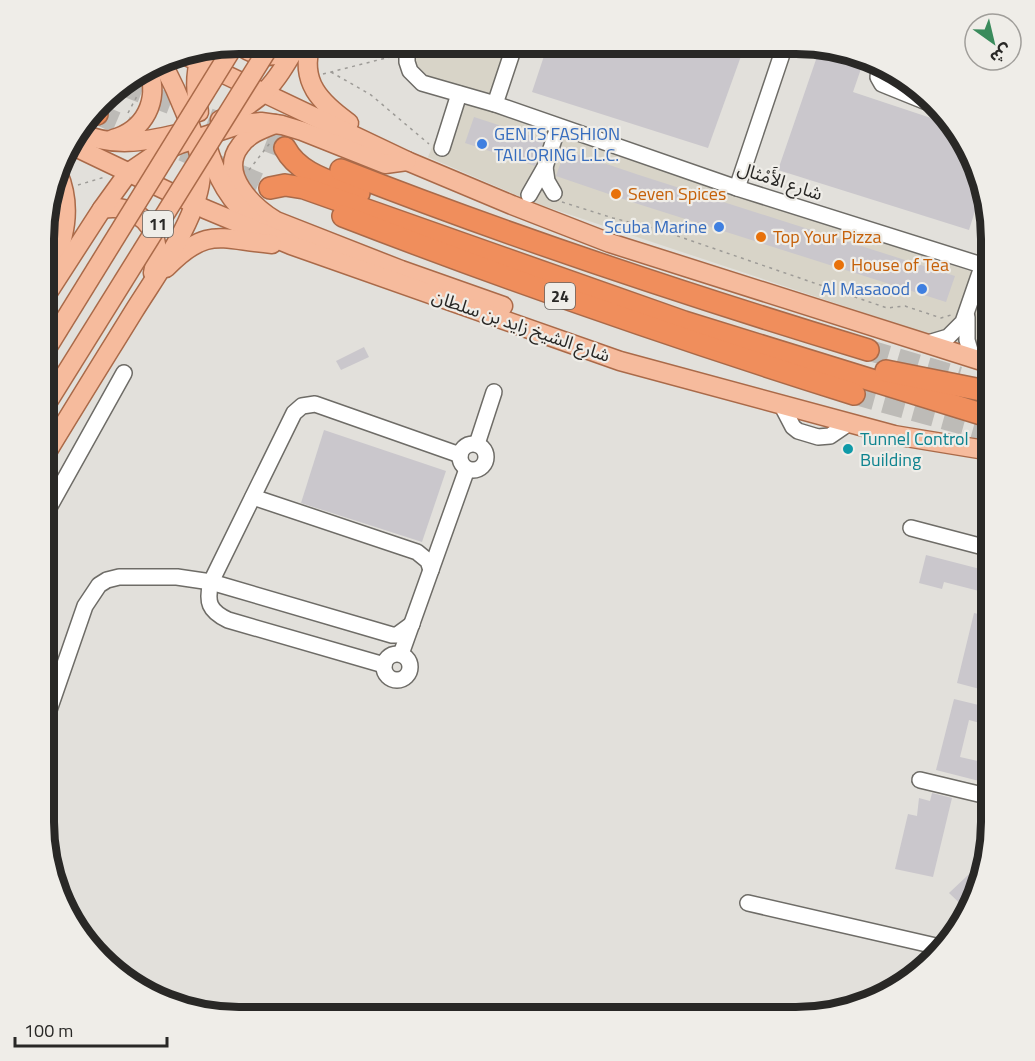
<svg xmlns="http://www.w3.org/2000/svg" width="1035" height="1061" viewBox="0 0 1035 1061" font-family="'Titillium Web','Noto Sans Arabic',sans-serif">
<rect width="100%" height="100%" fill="#e2e0db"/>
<polygon fill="#d8d4c8" points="414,44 511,44 488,109 985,276 991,261 991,355 535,203 428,157 457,88 423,76 414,69"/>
<g fill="#cac7cc">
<polygon points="548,44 588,44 745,45 708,148 532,92"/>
<polygon points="821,45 864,60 853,92 952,125 958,130 980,195 969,230 778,170"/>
<polygon points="474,117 544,140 535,166 465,143"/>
<polygon points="565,150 639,175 955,276 946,302 635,203 556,176"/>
<polygon points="364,347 369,357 341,370 336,361"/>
<polygon points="324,430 446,471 422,542 301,503"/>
<polygon points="926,555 988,571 988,573 991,574 991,590 984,588 983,592 944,582 942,589 919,583"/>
<polygon points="974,613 991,617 991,630 982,672 991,674 991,692 957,683"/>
<polygon points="954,699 991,708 991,726 969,720 960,757 991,764 991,784 936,770"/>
<polygon points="932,793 952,798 933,877 895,869 908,814 917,816 919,798 930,801"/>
<polygon points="983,861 975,886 968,911 949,893"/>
</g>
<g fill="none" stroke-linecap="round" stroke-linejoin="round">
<g stroke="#bdbbb7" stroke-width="21" stroke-dasharray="21 10" stroke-linecap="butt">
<polyline points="122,85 285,148"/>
<polyline points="97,114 270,188"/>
<polyline points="868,350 959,377"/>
<polyline points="854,394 991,432"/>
</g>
<g stroke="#6e6c67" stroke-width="18">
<g id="minor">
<polyline points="410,44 407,53 407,62 410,71 422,83 495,104 737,188 991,268"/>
<polyline points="880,65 878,77 882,84 929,103"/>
<polyline points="495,104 515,44"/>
<polyline points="442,148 459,94"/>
<polyline points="545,167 547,181 554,193"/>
<polyline points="737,188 785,45"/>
<polyline points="529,195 545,167 558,127"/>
<polyline points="967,317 967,340 972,357"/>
<polyline points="928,343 948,337 963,322 991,241"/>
<polyline points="781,404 793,427 798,431 818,437 830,436 849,423"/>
<circle cx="473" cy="457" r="13"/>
<polyline points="477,444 494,392"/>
<polyline points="253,497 417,552 428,561 431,570"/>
<polyline points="46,513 124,373"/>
<polyline points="911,528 991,549"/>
<circle cx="397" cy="667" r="13"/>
<polyline points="401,654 467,469"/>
<path d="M384 665 228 620C209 611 206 602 211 582L294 413 302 406 315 404 460 455"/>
<polyline points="45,716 49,710 85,606 99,585 107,580 119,577 177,577 211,582 392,635 397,635 412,624"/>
<polyline points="920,780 991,797"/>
<polyline points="748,903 940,947"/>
</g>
</g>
<g stroke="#aa6a49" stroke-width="21">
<g id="major">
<path d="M238 44C258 60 277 59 297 46"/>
<path d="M311 44C299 82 321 103 349 123"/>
<polyline points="180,53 407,161 512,205 610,243 991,364"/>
<path d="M199 112C195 91 194 70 203 50"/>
<path d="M220 120C265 100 274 84 298 44"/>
<path d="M275 124C262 129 248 134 240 146 218 174 253 207 276 221L401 270 503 306"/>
<path d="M77 132C117 149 146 141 186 132"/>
<path d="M113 139C145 130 159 101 149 70"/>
<path d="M206 142C216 177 230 203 259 226"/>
<polyline points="69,144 205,209 291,245 620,361 894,435 991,451"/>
<path d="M102 209C127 204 152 217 156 244 157 254 155 264 153 273"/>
<path d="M166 268C208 225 221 240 272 244"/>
<path d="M51 273C64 239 73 208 58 173"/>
<polyline points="47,294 102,209 128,173 153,156 180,144 242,124 261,122 282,125 302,131 385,164 407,161"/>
<path d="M46 454C75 406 105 358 134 311 157 274 200 216 201 173 202 145 175 87 162 62"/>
</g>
</g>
<g stroke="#aa6a49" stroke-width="24">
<g id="highway">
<polyline points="93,113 97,114"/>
<path d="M285 148C299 175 333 182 359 193"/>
<path d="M341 170C514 238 690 296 868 350"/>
<polyline points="270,188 285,185 304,188 684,322 991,417"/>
<path d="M343 216C511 281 682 340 854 394"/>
<polyline points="886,371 991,392"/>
</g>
</g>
<g stroke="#9d9b97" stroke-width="1.5" stroke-dasharray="3 4.5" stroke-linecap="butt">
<polyline points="331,72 371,95 429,144"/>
<polyline points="323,74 394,56"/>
<polyline points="128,113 137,96"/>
<polyline points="249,170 270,143"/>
<polyline points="78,185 105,177"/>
<polyline points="562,202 613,218 660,230 887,308 905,306 941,318 951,315"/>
<polyline points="981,341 991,345"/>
</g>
<use href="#minor" stroke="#fff" stroke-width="15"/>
<use href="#major" stroke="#f6bb9d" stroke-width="18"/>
<use href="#highway" stroke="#f08e5c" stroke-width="21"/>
<g stroke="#aa6a49" stroke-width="21" stroke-linecap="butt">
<g id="major-bridge">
<polyline points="46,350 235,44"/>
<polyline points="46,405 271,44"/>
</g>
</g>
<use href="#major-bridge" stroke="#f6bb9d" stroke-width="18"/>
</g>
<g fill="#3f7fe0" stroke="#efede8" stroke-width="2">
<circle cx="482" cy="144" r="6"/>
<circle cx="719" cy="227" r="6"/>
<circle cx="922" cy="289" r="6"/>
</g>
<g fill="#e8710a" stroke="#efede8" stroke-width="2">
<circle cx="616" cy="194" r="6"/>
<circle cx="761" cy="237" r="6"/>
<circle cx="839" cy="265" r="6"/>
</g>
<circle fill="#0f9aa8" stroke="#efede8" stroke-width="2" cx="848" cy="449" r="6"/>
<g text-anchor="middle" stroke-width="4.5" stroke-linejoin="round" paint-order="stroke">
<g fill="#efede8" stroke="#646360" stroke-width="1.5">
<rect x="143" y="211" width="30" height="26" rx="4.5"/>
<rect x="545" y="283" width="30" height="26" rx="4.5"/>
</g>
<g font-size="16" font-weight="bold" fill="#292826">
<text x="158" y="230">11</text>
<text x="560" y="302">24</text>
</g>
<g font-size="18" fill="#366cbe" stroke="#efede8" text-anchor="end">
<text x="494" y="140" text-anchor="start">GENTS FASHION<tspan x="494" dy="21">TAILORING L.L.C.</tspan></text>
<text x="707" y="233">Scuba Marine</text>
<text x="910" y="295">Al Masaood</text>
</g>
<g font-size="18" fill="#292826" stroke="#efede8">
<text transform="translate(780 181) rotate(18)" y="6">شارع الأَمْثال</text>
<text transform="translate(521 326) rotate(19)" y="6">شارع الشيخ زايد بن سلطان</text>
</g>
<g font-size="18" fill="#c56008" stroke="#efede8" text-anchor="start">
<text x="628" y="200">Seven Spices</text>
<text x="773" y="243">Top Your Pizza</text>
<text x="851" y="271">House of Tea</text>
</g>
<g font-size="18" fill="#0d838f" stroke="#efede8" text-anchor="start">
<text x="860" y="445">Tunnel Control<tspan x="860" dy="21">Building</tspan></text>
</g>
</g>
<path d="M0 0H1035V1061H0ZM239 54H796A185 185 0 0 1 981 239V822A185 185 0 0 1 796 1007H239A185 185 0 0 1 54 822V239A185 185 0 0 1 239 54Z" fill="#efede8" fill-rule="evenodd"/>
<path fill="none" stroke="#292826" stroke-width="8" d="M239 54H796A185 185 0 0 1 981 239V822A185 185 0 0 1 796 1007H239A185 185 0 0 1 54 822V239A185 185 0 0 1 239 54Z"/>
<g transform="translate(993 42) rotate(146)"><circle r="28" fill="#efede8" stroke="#a09e9a" stroke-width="1.5"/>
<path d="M0-4.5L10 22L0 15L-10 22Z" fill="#3a8b5c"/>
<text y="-9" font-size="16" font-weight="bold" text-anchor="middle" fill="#292826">ش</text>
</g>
<path d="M15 1037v9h152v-9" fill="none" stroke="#292826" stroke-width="3"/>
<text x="24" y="1037" font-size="18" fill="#292826" stroke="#efede8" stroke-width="4.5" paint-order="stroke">100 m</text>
</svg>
